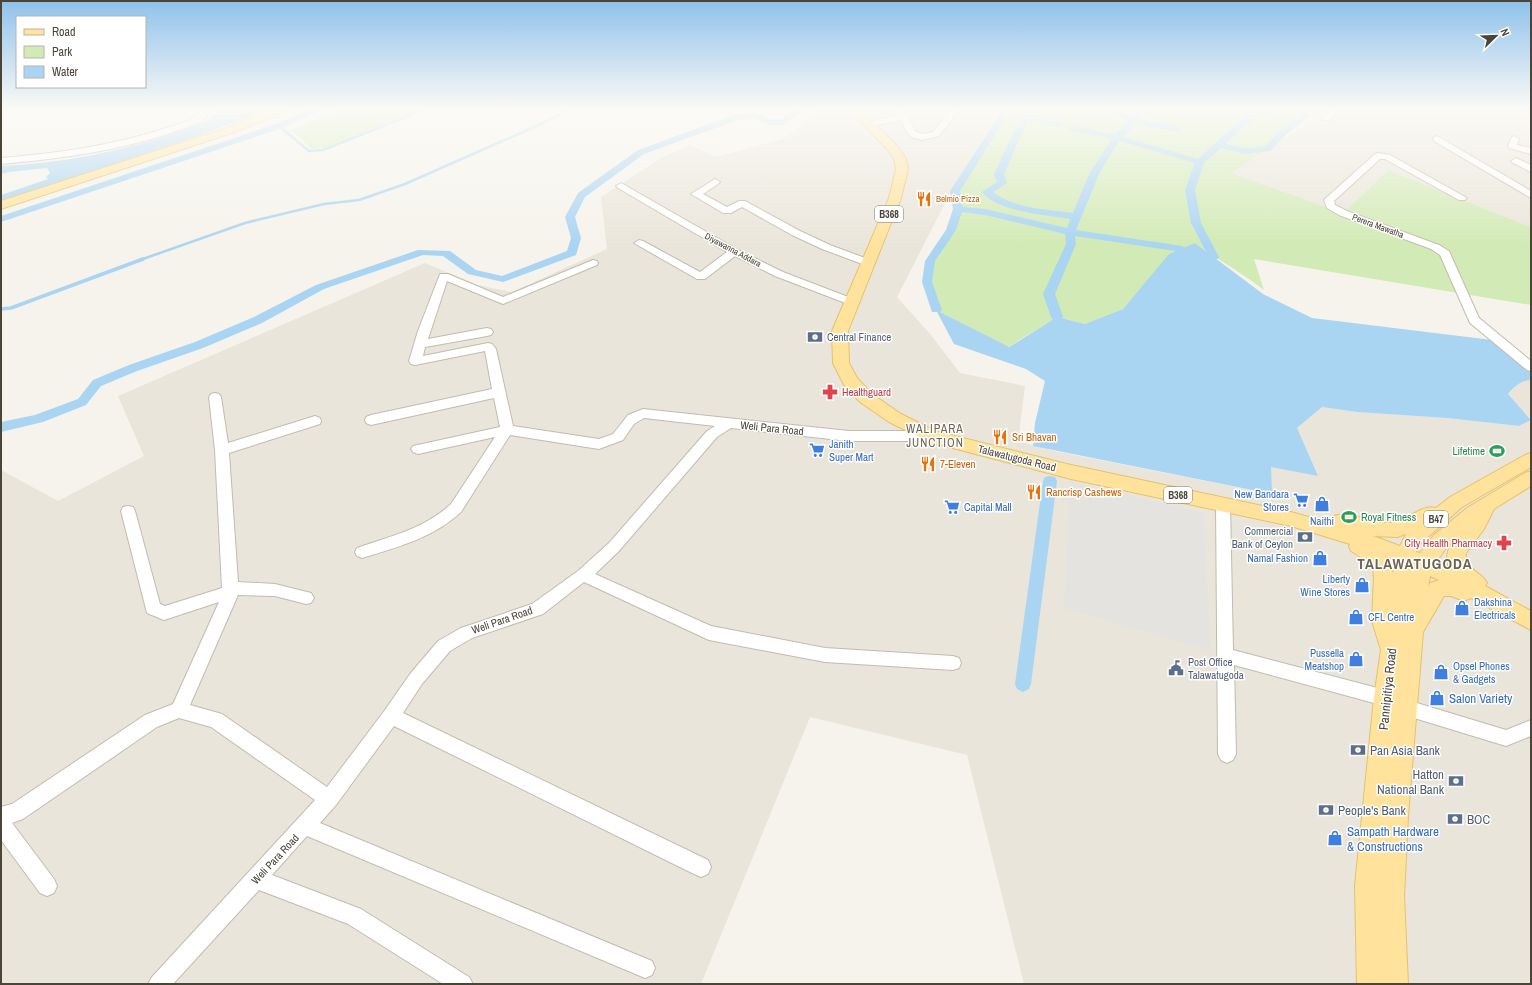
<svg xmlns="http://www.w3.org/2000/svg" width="1532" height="985" viewBox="0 0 1532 985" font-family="'Archivo Narrow',sans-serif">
<rect width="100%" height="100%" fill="#f6f3ec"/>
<g fill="#eae5da">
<polygon points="824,109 1001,109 956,182 897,297 931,335 960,373 1025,386 1018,441 1054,451 1271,494 1271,466 1297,428 1322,407 1357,412 1447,418 1519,426 1531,420 1531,984 1024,984 967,755 810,717 701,984 1,984 1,470 58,501 144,456 118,396 425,263 477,285 512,292 607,249 601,197 663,157 690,145 716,157 783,139"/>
<polygon points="1302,109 1531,109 1531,227 1388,170 1343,213 1230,173 1316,118"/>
<polygon points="1531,380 1531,419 1508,394 1517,384 1525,381"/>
</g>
<g fill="#d2eab5">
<polygon points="341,109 422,109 325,148 312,149 291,130"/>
<path d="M1007 109H1298L1306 116 1285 131 1267 149 1231 173 1343 213 1388 170 1531 227V305L1254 259 1264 290C1242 273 1218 260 1195 243L1169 255 1123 309 1085 324 1057 317 1008 347 936 310 927 282 930 261 951 230 958 209 955 191Z"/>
</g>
<polygon fill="#e5e3e0" points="1070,481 1203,513 1211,651 1064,608"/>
<g fill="#a9d4f2">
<path d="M219 109H271L189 139 1 202V195L48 179 46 177 50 173 47 168 9 172 1 174V166C63 163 121 152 180 131 193 126 212 122 219 109Z"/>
<path d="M1195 243 1263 294 1312 318 1492 340 1531 371V380C1520 381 1515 386 1508 394L1531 420 1519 426 1447 418 1357 412 1322 407 1297 428 1318 476 1271 467 1272 494 1033 446 1035 423 1045 381 1026 369 954 344 936 310 1009 347 1057 317 1085 324 1123 309 1169 254Z"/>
</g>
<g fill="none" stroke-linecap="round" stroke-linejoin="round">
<g stroke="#a9d4f2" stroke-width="2.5">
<polyline points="279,126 309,151 323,150 426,109"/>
<polyline points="140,260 245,223 324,204 359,200 405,184 541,124 571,109"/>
</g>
<polyline stroke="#a9d4f2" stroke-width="3.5" points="1,309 11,308 143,259"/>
<g fill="#a9d4f2" fill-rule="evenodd">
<polygon points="311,109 323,109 282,128 1,222 1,216 276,124"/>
<polygon points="794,109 804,109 783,125 771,125 754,119 738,120 644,154 585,197 575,217 581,238 576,255 503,282 468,274 443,256 423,255 324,289 262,323 203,348 137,371 101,386 86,405 43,422 1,432 1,422 35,415 78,399 93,380 129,365 195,342 254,317 316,285 418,250 450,251 476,270 502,276 567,251 571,238 565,217 578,193 638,150 734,115 755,113 772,119 781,119"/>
<path d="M1003 109H1011L960 191 963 207 985 209 1067 228 1070 219C1046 215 998 212 982 192L997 182 994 175C1004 152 1014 129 1029 109H1038L1033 116 1062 122 1063 124 1059 127 1030 120 1018 141 1004 175 1007 183 993 192C1014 209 1048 209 1073 213L1089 174 1112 139 1069 130 1068 128 1072 125 1115 135 1128 121 1109 109H1120L1133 117 1140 109H1149L1140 119 1177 126 1181 129 1177 132 1135 124 1123 137 1198 159 1245 116 1234 109H1245L1251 113 1258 109H1269L1254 118 1225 144 1245 148 1264 147 1282 129 1300 116 1292 109H1302L1310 116 1288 133 1270 151 1245 154 1221 148 1204 163 1195 190 1201 223 1219 257 1218 259H1210L1191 223 1185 190 1195 163 1119 141 1099 174 1076 230 1182 246 1187 249 1186 251 1182 252 1075 236 1076 244 1055 294 1063 317 1061 320H1053L1051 317 1043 294 1066 244 1065 234 985 215 962 212 956 230 935 261 932 282 942 310 940 312H932L922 282 925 261 946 230 953 209 950 191Z"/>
<polygon points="1050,476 1055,477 1057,481 1031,684 1029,689 1023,692 1017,689 1015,684 1043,481 1045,477"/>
</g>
<g stroke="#c2bbae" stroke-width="2">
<g id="minor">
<path d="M204 109H213L205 118 197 123C135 149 67 158 1 164V158C57 153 113 146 166 128 179 124 195 120 204 109Z"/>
<polygon points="891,109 900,109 908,117 915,131 922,134 933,132 951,109 960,109 939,136 922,140 911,137 907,132 901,120 869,127 865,124 866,122 898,116"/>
<polygon points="1331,109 1340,109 1329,120 1323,120 1322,118"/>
<polygon points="1437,136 1531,191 1531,198 1434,141 1433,139 1434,137"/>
<polygon points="1515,136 1519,139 1517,145 1531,148 1531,154 1509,148 1508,146 1512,137"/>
<polygon points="1378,153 1390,155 1467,198 1465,200 1459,200 1385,159 1380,159 1334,201 1335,205 1347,211 1439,245 1449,251 1479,318 1531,361 1531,371 1527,370 1470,323 1440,255 1431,249 1339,215 1327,208 1324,200 1326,198 1375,154"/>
<polygon points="1516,158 1531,165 1531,172 1513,163 1511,161"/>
<polygon points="715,179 720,182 718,184 703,194 727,207 739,201 745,201 800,231 830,245 873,261 874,263 873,265 865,265 822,249 792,235 742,207 731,213 723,213 691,194"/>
<polygon points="621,183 738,250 783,272 856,300 858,302 856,304 848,304 775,276 735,256 705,279 697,279 634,243 639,240 643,241 700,272 727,252 618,188 616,186"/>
<path d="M593 260 597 261 598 263 597 265 503 304 447 281 428 339 487 328 491 329 493 332 491 335 487 336 425 347 423 356 488 343 492 344 496 349 513 426 599 439 613 434 628 415 643 409 849 431H930L935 433 937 436 935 439 930 441H849L731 428 717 437 619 551 595 574 711 626 825 648 953 656 959 658 961 663 959 668 953 670 825 662 709 640 584 582 543 614 472 638 450 651 422 684 403 713 708 860 711 867 708 874 701 877 694 874 394 726 336 805 320 823 652 961 655 968 652 975 645 978 307 836 272 875 361 909 469 977 473 984H443L348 924 259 890 173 984H148L152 977 315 800 211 727 179 718 157 727 23 819 12 823 54 879 57 886 54 893 47 896 40 893 1 840V807L12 804 145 715 173 704 219 602 164 620 147 613 121 511 123 507 128 506 133 507 135 511 160 604 165 606 222 588 215 450 209 397 211 394 215 393 219 394 221 397 228 443 315 416 320 418 321 421 320 424 229 453 238 582 275 584 311 593 314 598 311 603 306 604 275 596 238 595 190 705 222 714 327 787 385 710 410 674 438 641 461 628 532 604 578 571 609 543 707 431 715 426 644 418 634 424 623 440 599 449 510 435 461 512C433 538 398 547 362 558L357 556 355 552 357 548C391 536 424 529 451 504L495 437 418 454 413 452 411 449 413 446 500 427 494 398 371 425 366 423 365 420 366 417 371 415 492 389 485 351 415 365 411 364 409 361 418 331 440 274H448L503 297Z"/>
<polygon points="1223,499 1228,500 1230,504 1233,650 1385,690 1391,693 1393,698 1391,703 1385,706 1234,665 1236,754 1233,760 1227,763 1221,760 1218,754 1216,504 1218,500"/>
<polygon points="1407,700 1506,730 1531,720 1531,736 1506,746 1401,714 1398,708 1401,702"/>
</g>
</g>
<g stroke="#e6c16a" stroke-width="2">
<g id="major">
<polygon points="273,109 289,109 288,111 235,132 1,209 1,201 227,128"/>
<path d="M848 109H860L897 146 906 159 908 169 901 198 848 331 849 363 857 378 872 394 901 414 935 431 1071 465 1291 512 1333 524 1332 521 1334 516C1354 510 1375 527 1396 522 1408 519 1423 504 1436 508L1450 497 1525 455 1531 453V467L1462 507 1420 544 1416 552 1420 553 1434 535 1467 508 1525 473 1531 471V486L1494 509 1484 529 1466 553C1463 569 1481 571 1487 583L1485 586 1531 611V630L1471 598 1464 601 1451 596H1444L1423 632 1408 816 1404 896 1408 984H1357L1355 886 1374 698 1381 650 1372 621 1374 578 1373 569 1364 559 1351 551 1349 546 1350 544 1291 526 1071 479 930 442 889 422 860 402 844 385 833 363 832 331 889 198 896 169 894 159 888 150ZM1406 534 1400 546 1373 536 1397 537ZM1456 538C1449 547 1444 556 1449 567L1437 561 1448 545ZM1385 556 1395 560 1393 573ZM1430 576 1439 580 1430 583 1428 587Z"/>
</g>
</g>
<use href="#minor" fill="#fff" fill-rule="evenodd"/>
<use href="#major" fill="#ffe39c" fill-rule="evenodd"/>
</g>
<linearGradient id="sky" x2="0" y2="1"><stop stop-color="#8fc1ec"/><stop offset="0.44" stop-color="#fbfaf6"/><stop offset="1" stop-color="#fbfaf6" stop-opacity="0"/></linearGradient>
<rect width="1532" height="247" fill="url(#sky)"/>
<defs>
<g id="restaurant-bare" transform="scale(1.2)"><path d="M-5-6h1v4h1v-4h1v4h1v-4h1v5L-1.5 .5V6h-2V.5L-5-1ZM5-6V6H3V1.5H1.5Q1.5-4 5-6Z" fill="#e8710a" stroke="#fff" stroke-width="2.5" paint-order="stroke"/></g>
<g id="bank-bare" transform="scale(1.2)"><path d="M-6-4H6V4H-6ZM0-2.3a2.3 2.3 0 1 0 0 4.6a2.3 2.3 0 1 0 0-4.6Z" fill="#5c6f8a" stroke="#fff" stroke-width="2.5" paint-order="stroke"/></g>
<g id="pharmacy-bare" transform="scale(1.2)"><path d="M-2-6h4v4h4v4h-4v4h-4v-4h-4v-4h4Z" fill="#e0444e" stroke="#fff" stroke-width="2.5" paint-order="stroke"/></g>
<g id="supermarket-bare" transform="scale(1.2)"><path d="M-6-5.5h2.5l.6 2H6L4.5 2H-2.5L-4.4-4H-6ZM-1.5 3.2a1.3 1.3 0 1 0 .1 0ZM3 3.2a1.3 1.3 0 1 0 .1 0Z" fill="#3f7fe0" stroke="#fff" stroke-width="2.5" paint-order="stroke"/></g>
<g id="stadium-bare" transform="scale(1.2)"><path d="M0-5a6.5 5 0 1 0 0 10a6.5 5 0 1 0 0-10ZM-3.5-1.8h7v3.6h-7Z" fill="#2e9e5b" stroke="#fff" stroke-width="2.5" paint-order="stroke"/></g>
<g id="shop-bare" transform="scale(1.2)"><path d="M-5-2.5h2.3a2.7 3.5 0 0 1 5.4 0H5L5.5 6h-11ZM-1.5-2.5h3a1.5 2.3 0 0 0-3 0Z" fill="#3f7fe0" stroke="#fff" stroke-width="2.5" paint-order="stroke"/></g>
<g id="civic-bare" transform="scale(1.2)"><path d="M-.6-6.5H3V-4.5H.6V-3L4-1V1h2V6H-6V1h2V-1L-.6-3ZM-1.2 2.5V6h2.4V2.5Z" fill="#5c6f8a" stroke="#fff" stroke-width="2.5" paint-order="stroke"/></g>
</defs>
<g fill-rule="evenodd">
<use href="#restaurant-bare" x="924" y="199"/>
<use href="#bank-bare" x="815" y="337"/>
<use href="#pharmacy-bare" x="830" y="392"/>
<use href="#restaurant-bare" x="1000" y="437"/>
<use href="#supermarket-bare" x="817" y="450"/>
<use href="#stadium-bare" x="1497" y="451"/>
<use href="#restaurant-bare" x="928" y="464"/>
<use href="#restaurant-bare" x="1034" y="492"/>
<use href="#supermarket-bare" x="1301" y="500"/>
<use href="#shop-bare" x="1322" y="504"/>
<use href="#supermarket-bare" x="952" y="507"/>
<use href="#stadium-bare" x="1349" y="517"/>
<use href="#bank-bare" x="1305" y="537"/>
<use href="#pharmacy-bare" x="1504" y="543"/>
<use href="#shop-bare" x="1320" y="558"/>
<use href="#shop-bare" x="1362" y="585"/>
<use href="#shop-bare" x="1462" y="608"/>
<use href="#shop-bare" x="1356" y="617"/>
<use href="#shop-bare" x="1356" y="659"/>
<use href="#civic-bare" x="1176" y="668"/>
<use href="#shop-bare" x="1441" y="672"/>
<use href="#shop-bare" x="1437" y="698"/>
<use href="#bank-bare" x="1358" y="750"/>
<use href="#bank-bare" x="1456" y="781"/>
<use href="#bank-bare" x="1326" y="810"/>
<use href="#bank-bare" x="1455" y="819"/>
<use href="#shop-bare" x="1335" y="838"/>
</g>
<g text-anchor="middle" stroke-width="3" stroke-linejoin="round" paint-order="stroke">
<g font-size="9" fill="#c56008" stroke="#fff" text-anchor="start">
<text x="936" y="202">Belmio Pizza</text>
</g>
<g font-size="9" fill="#4b4439" stroke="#fff">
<text transform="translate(1378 226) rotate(20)" y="3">Perera Mawatha</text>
<text transform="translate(733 250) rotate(28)" y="3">Diyawanna Addara</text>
</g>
<g fill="#fff" stroke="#817c74" stroke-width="1">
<rect x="875" y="206" width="28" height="16" rx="3"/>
<rect x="1164" y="487" width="28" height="16" rx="3"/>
<rect x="1424" y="511" width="24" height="16" rx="3"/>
</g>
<g font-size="10" font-weight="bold" fill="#4b4439">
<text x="889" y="218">B368</text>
<text x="1178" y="499">B368</text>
<text x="1436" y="523">B47</text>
</g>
<g font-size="11" fill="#4e5e75" stroke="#fff" text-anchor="start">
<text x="827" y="341">Central Finance</text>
<text x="1293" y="535" text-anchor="end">Commercial<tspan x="1293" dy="13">Bank of Ceylon</tspan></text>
<text x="1188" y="666">Post Office<tspan x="1188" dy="13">Talawatugoda</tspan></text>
</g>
<g font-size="11" fill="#be3a42" stroke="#fff" text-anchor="start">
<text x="842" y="396">Healthguard</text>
<text x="1492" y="547" text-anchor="end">City Health Pharmacy</text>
</g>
<g font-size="11" fill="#4b4439" stroke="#fff">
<text transform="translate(772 428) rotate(6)" y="4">Weli Para Road</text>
<text transform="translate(1017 458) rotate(14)" y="4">Talawatugoda Road</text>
<text transform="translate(502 620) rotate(-19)" y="4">Weli Para Road</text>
<text transform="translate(275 859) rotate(-47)" y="4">Weli Para Road</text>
</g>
<g font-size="11" fill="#c56008" stroke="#fff" text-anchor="start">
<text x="1012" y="441">Sri Bhavan</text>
<text x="940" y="468">7-Eleven</text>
<text x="1046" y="496">Rancrisp Cashews</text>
</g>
<g font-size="11" fill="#366cbe" stroke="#fff" text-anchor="start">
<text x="829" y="448">Janith<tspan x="829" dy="13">Super Mart</tspan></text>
<text x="1289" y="498" text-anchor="end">New Bandara<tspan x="1289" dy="13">Stores</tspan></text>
<text x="964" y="511">Capital Mall</text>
<text x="1322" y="525" text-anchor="middle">Naithi</text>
<text x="1308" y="562" text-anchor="end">Namal Fashion</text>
<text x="1350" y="583" text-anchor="end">Liberty<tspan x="1350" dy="13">Wine Stores</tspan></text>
<text x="1474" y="606">Dakshina<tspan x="1474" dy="13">Electricals</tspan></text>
<text x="1368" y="621">CFL Centre</text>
<text x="1344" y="657" text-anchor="end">Pussella<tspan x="1344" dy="13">Meatshop</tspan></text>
<text x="1453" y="670">Opsel Phones<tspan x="1453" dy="13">&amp; Gadgets</tspan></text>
</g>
<g font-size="11" fill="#27864d" stroke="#fff" text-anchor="end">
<text x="1485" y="455">Lifetime</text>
<text x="1361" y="521" text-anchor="start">Royal Fitness</text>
</g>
<g font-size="12" letter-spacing="1" fill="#6e6250" stroke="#fff">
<text x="935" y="433">WALIPARA<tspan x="935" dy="14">JUNCTION</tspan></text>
</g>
<g font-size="13" fill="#4b4439" stroke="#fff">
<text transform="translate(1387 689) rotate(-84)" y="5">Pannipitiya Road</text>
</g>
<g font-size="13" fill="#366cbe" stroke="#fff" text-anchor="start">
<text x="1449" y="703">Salon Variety</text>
<text x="1347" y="836">Sampath Hardware<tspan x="1347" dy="15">&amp; Constructions</tspan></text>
</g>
<g font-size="13" fill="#4e5e75" stroke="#fff" text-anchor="start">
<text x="1370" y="755">Pan Asia Bank</text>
<text x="1444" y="779" text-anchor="end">Hatton<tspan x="1444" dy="15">National Bank</tspan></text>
<text x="1338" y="815">People's Bank</text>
<text x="1467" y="824">BOC</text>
</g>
<g font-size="15" font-weight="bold" letter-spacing="1" fill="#6e6250" stroke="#fff">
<text x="1415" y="569">TALAWATUGODA</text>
</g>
</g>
<rect width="1532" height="985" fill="none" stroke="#4b4439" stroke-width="4"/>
<rect x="16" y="16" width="130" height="72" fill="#ffffff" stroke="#b7b4b0"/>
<rect x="24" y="29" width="20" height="6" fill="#ffe39c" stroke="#b7b4b0"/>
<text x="52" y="36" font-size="12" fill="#4b4439">Road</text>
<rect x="24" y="46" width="20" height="12" fill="#d2eab5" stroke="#b7b4b0"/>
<text x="52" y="56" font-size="12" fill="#4b4439">Park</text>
<rect x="24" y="66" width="20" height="12" fill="#a9d4f2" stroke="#b7b4b0"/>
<text x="52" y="76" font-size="12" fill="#4b4439">Water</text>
<g transform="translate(1496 36) rotate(67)" stroke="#ffffff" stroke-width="3" paint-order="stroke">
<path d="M0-3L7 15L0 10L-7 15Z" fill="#4b4439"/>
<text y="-6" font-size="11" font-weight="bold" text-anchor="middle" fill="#4b4439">N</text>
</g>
</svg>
